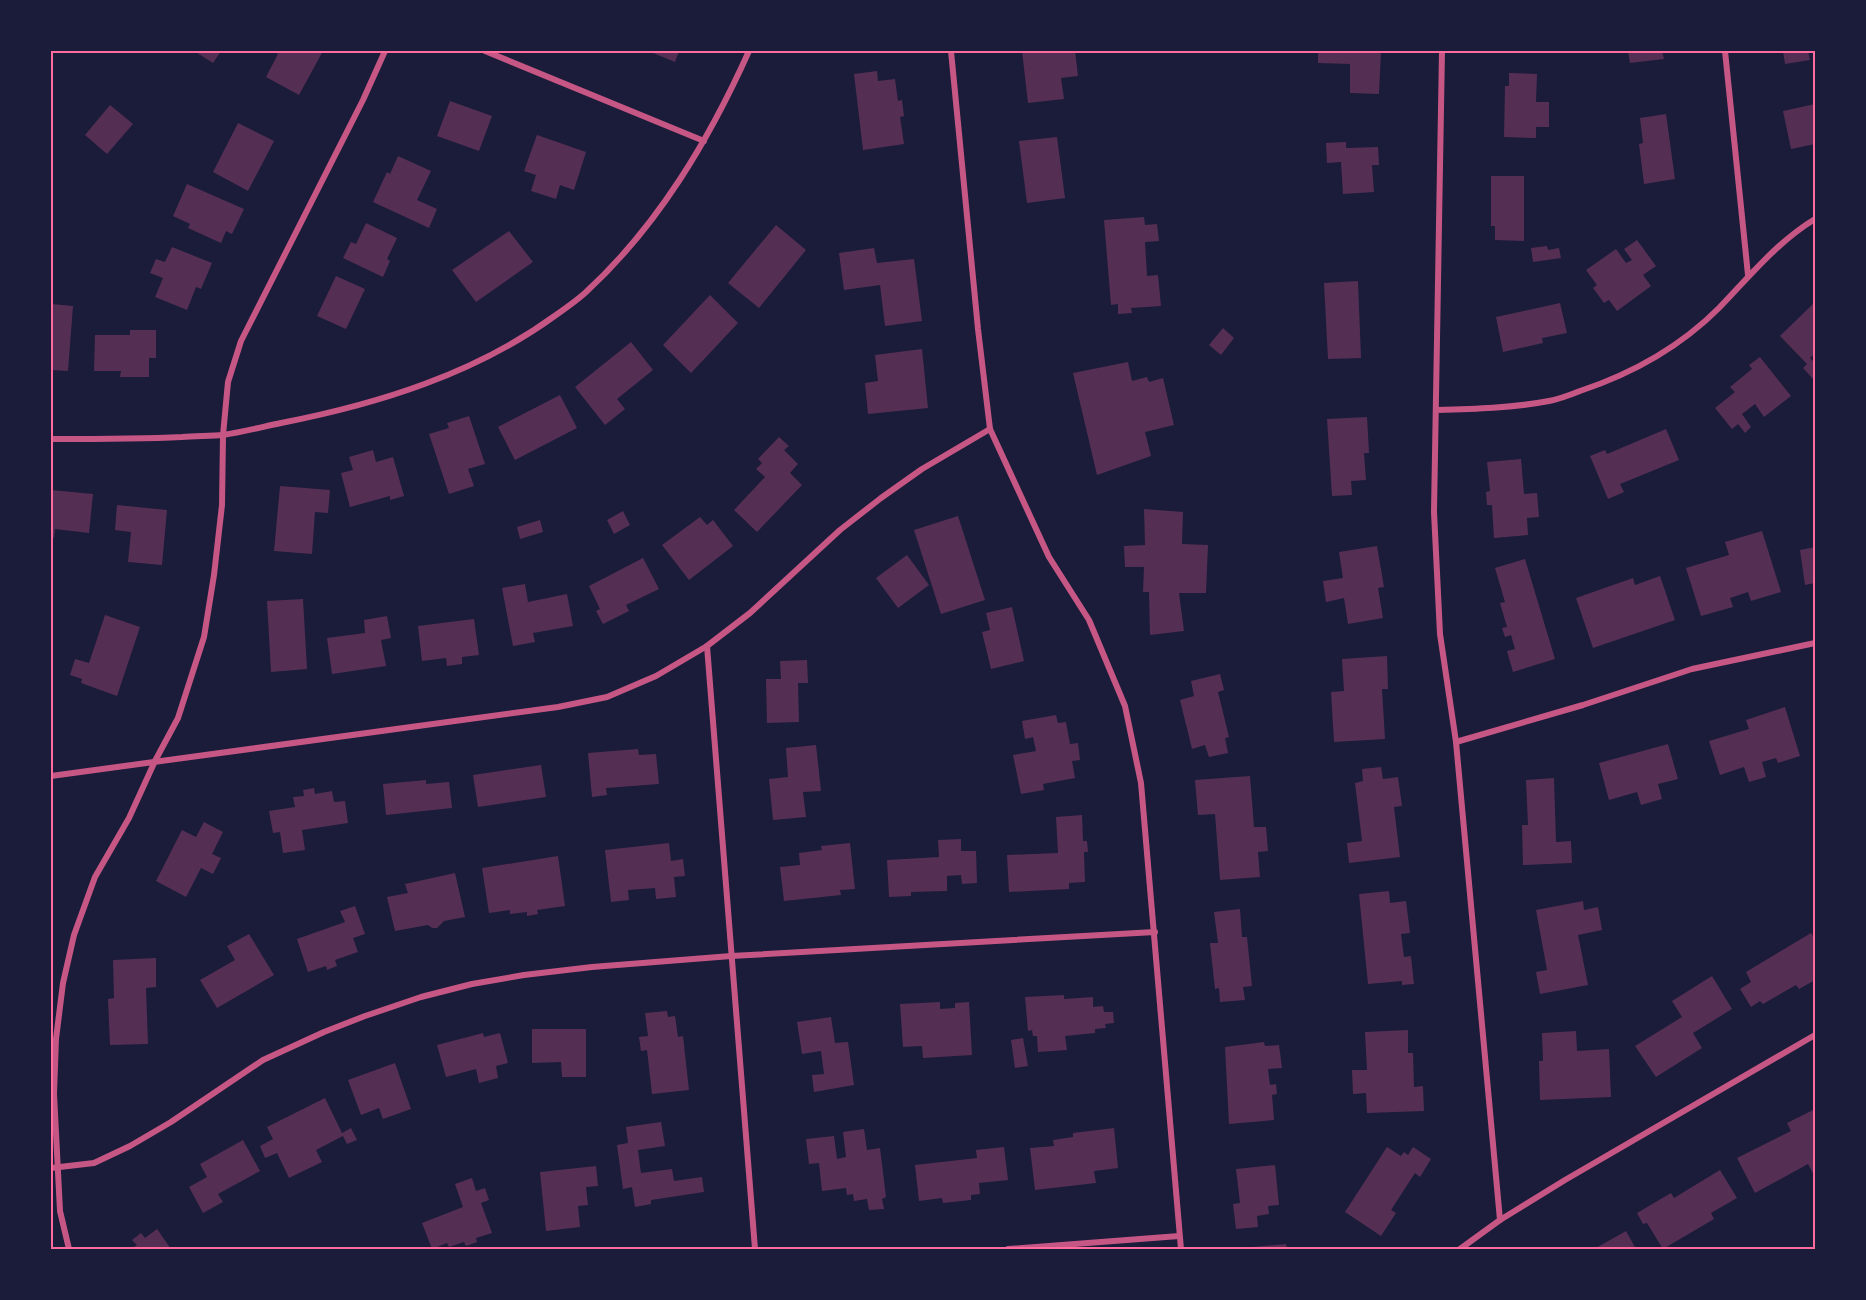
<svg xmlns="http://www.w3.org/2000/svg" width="1866" height="1300" viewBox="0 0 1866 1300" font-family="'Exo 2',sans-serif">
<rect width="100%" height="100%" fill="#1b1b3a"/>
<g fill="#542f53">
<polygon points="194,51 221,51 213,63"/>
<polygon points="272,51 323,51 299,95 266,77 278,54"/>
<polygon points="648,51 679,51 675,62"/>
<polygon points="1022,51 1075,51 1078,76 1061,78 1064,99 1028,103"/>
<polygon points="1318,51 1381,51 1379,94 1350,93 1350,64 1318,63"/>
<polygon points="1628,51 1662,51 1664,59 1630,63"/>
<polygon points="1783,51 1808,51 1810,60 1785,64"/>
<polygon points="877,71 878,81 895,79 898,101 902,100 904,116 900,117 904,144 863,150 854,74"/>
<polygon points="1509,73 1537,74 1536,102 1549,102 1549,127 1536,127 1536,138 1504,137 1505,86 1509,86"/>
<polygon points="450,101 492,116 479,151 437,136"/>
<polygon points="1815,104 1815,144 1791,149 1783,111"/>
<polygon points="110,105 133,124 107,154 85,135"/>
<polygon points="1666,114 1675,179 1644,184 1639,144 1643,143 1640,118"/>
<polygon points="238,123 274,141 248,191 213,172"/>
<polygon points="537,135 586,152 574,190 560,185 556,199 531,191 536,175 524,171"/>
<polygon points="1057,137 1065,198 1027,203 1019,141"/>
<polygon points="1346,142 1346,148 1378,147 1379,165 1372,165 1374,192 1343,194 1341,162 1327,163 1326,143"/>
<polygon points="398,156 431,171 417,200 437,209 429,228 373,202 387,172 390,174"/>
<polygon points="1491,176 1524,176 1524,241 1495,240 1495,226 1491,226"/>
<polygon points="187,184 244,209 232,234 226,231 221,243 188,228 190,224 173,216"/>
<polygon points="1144,217 1145,225 1157,224 1159,241 1145,242 1147,276 1158,275 1161,306 1131,308 1132,313 1118,314 1118,304 1111,305 1104,220"/>
<polygon points="366,223 397,238 387,259 390,261 383,277 343,258 351,242 356,244"/>
<polygon points="776,225 806,250 759,308 728,283"/>
<polygon points="509,231 533,262 476,302 452,270"/>
<polygon points="1637,240 1656,266 1643,275 1651,286 1617,311 1609,300 1604,303 1593,288 1597,285 1586,270 1616,249 1626,263 1632,260 1624,249"/>
<polygon points="1547,246 1548,250 1559,248 1561,258 1533,262 1531,248"/>
<polygon points="172,247 212,263 201,289 196,287 187,310 155,297 163,278 150,273 156,259 165,262"/>
<polygon points="874,248 877,263 914,259 922,321 885,326 880,285 844,290 839,253"/>
<polygon points="336,276 365,289 346,329 317,316"/>
<polygon points="1358,281 1361,358 1328,359 1324,283"/>
<polygon points="710,295 738,323 691,373 663,345"/>
<polygon points="1815,302 1815,353 1810,358 1815,363 1815,377 1813,379 1803,368 1807,364 1780,336"/>
<polygon points="1560,303 1567,333 1542,338 1543,343 1503,352 1496,317"/>
<polygon points="51,304 73,306 68,371 51,370"/>
<polygon points="1223,328 1234,338 1221,355 1209,345"/>
<polygon points="130,330 156,330 156,358 149,358 149,377 120,377 121,371 94,371 95,335 130,335"/>
<polygon points="631,342 653,370 617,399 625,409 605,425 575,387"/>
<polygon points="922,349 928,408 868,414 865,383 878,381 875,355"/>
<polygon points="1760,357 1791,396 1764,417 1755,404 1742,414 1751,427 1745,433 1738,424 1732,429 1715,408 1735,392 1730,387 1752,369 1749,365"/>
<polygon points="1128,362 1132,381 1147,377 1149,382 1163,378 1174,425 1145,432 1151,456 1097,475 1073,373"/>
<polygon points="560,395 577,428 515,460 498,427"/>
<polygon points="469,416 485,464 468,469 474,486 449,494 429,434 449,428 447,423"/>
<polygon points="1367,417 1369,453 1364,453 1366,480 1351,481 1352,495 1332,496 1327,419"/>
<polygon points="1666,429 1679,460 1620,484 1624,492 1608,499 1590,456 1605,450 1607,454"/>
<polygon points="779,437 789,446 784,450 798,464 790,473 802,485 757,532 734,510 765,477 756,469 762,463 758,459"/>
<polygon points="373,450 376,462 393,457 404,496 390,500 390,496 350,507 341,473 353,470 349,457"/>
<polygon points="1521,459 1524,494 1537,493 1539,517 1527,518 1528,535 1494,538 1492,505 1487,505 1486,492 1490,491 1487,462"/>
<polygon points="280,486 330,490 328,513 315,512 312,554 274,551"/>
<polygon points="51,490 93,494 89,533 55,529 54,538 51,537"/>
<polygon points="117,505 167,510 162,565 128,562 131,532 115,530"/>
<polygon points="1144,509 1183,512 1182,544 1208,545 1206,593 1179,593 1184,631 1150,635 1149,592 1143,592 1144,567 1125,567 1124,546 1145,545"/>
<polygon points="623,511 630,525 614,534 607,520"/>
<polygon points="958,516 985,600 941,614 914,530"/>
<polygon points="700,517 707,525 713,520 733,546 689,580 662,545"/>
<polygon points="540,520 543,532 520,539 517,527"/>
<polygon points="1762,531 1781,592 1751,601 1748,592 1730,598 1733,607 1701,616 1686,568 1729,555 1725,542"/>
<polygon points="1377,546 1384,587 1378,588 1383,618 1348,624 1344,598 1326,602 1323,581 1343,578 1339,552"/>
<polygon points="1815,547 1815,583 1805,585 1800,550"/>
<polygon points="907,555 929,585 898,608 876,578"/>
<polygon points="643,558 659,589 626,605 629,611 603,624 596,611 600,609 589,586"/>
<polygon points="1525,559 1555,659 1513,672 1507,651 1515,649 1511,635 1505,637 1502,628 1507,627 1500,603 1505,602 1495,568"/>
<polygon points="1660,576 1675,620 1593,648 1576,598 1633,578 1635,585"/>
<polygon points="525,584 528,602 567,594 573,626 533,633 535,642 513,646 502,588"/>
<polygon points="303,599 307,669 271,672 267,601"/>
<polygon points="1012,607 1024,661 991,669 982,632 990,630 986,613"/>
<polygon points="105,615 140,627 117,696 81,683 82,679 70,675 75,659 89,663"/>
<polygon points="387,616 391,638 381,640 386,666 332,674 327,638 365,633 364,620"/>
<polygon points="474,619 479,655 462,657 462,664 447,666 446,658 422,661 418,626"/>
<polygon points="1387,656 1388,689 1382,689 1385,739 1334,742 1331,692 1344,691 1342,659"/>
<polygon points="807,660 808,683 798,683 799,722 767,723 766,679 781,679 780,661"/>
<polygon points="1220,674 1224,690 1218,692 1229,737 1225,738 1228,753 1209,757 1205,745 1192,749 1180,700 1194,696 1191,681"/>
<polygon points="1785,707 1800,756 1778,763 1776,758 1762,762 1766,777 1749,782 1744,767 1720,775 1709,741 1749,729 1746,720"/>
<polygon points="1056,715 1058,723 1066,722 1070,744 1078,743 1080,760 1072,761 1075,778 1043,784 1044,790 1021,794 1013,755 1036,751 1033,737 1025,739 1022,721"/>
<polygon points="1668,744 1678,779 1658,784 1662,799 1641,805 1637,792 1609,800 1599,763"/>
<polygon points="816,745 821,791 803,792 806,817 773,820 769,779 788,777 786,748"/>
<polygon points="638,749 639,755 656,754 659,784 606,788 607,795 592,797 588,753"/>
<polygon points="541,765 546,797 478,807 473,775"/>
<polygon points="1381,767 1383,779 1398,777 1402,806 1394,807 1400,857 1349,863 1347,843 1362,841 1355,783 1363,781 1362,769"/>
<polygon points="1250,776 1254,827 1266,827 1268,851 1258,852 1260,877 1220,880 1215,814 1198,815 1195,780"/>
<polygon points="1554,778 1556,842 1571,841 1572,863 1523,865 1522,825 1528,825 1526,780"/>
<polygon points="426,780 426,784 449,782 452,808 386,815 383,784"/>
<polygon points="314,788 315,794 332,791 334,802 345,801 348,823 302,830 305,850 283,853 280,832 273,833 269,811 295,807 293,797 304,796 303,790"/>
<polygon points="1082,815 1083,841 1087,841 1088,852 1084,852 1085,882 1069,883 1069,889 1009,892 1007,855 1058,853 1056,817"/>
<polygon points="204,822 223,832 212,854 221,858 213,874 201,868 186,897 156,881 182,830 196,837"/>
<polygon points="961,839 961,851 976,851 977,883 962,884 961,875 947,876 947,891 911,892 911,896 889,897 887,860 939,857 938,840"/>
<polygon points="669,843 671,861 683,859 685,876 674,877 676,897 656,899 655,888 628,890 629,900 611,902 605,850"/>
<polygon points="850,843 855,889 840,890 841,895 784,901 780,867 800,865 799,853 822,850 821,846"/>
<polygon points="558,856 565,906 537,910 538,914 527,916 527,912 510,914 510,910 489,913 482,868"/>
<polygon points="455,873 465,917 444,921 437,928 432,928 428,925 395,931 387,897 408,893 405,884"/>
<polygon points="1389,891 1390,903 1406,901 1410,933 1401,934 1404,957 1411,956 1414,984 1402,985 1402,981 1368,984 1359,894"/>
<polygon points="1583,901 1584,910 1598,907 1602,930 1578,935 1588,985 1540,994 1536,972 1547,970 1536,910"/>
<polygon points="355,906 365,934 353,938 358,952 335,960 337,966 327,970 326,966 308,972 297,939 345,922 340,911"/>
<polygon points="1240,909 1242,937 1247,937 1252,986 1243,987 1245,1000 1220,1002 1219,988 1215,989 1210,943 1218,943 1214,912"/>
<polygon points="1811,933 1815,939 1815,980 1799,989 1796,985 1763,1004 1760,1001 1751,1007 1740,989 1751,982 1746,972"/>
<polygon points="249,934 274,975 217,1008 200,980 235,960 227,946"/>
<polygon points="156,958 156,987 146,988 148,1044 110,1045 108,999 114,998 113,960"/>
<polygon points="1712,976 1732,1009 1693,1033 1702,1048 1656,1077 1635,1046 1682,1017 1672,1001"/>
<polygon points="1064,995 1064,999 1093,997 1093,1007 1103,1006 1104,1012 1113,1012 1114,1023 1105,1024 1106,1028 1095,1029 1095,1033 1065,1036 1067,1050 1038,1052 1037,1036 1033,1036 1032,1030 1028,1031 1025,997"/>
<polygon points="940,1002 940,1009 955,1008 955,1003 969,1002 972,1055 923,1058 922,1046 903,1047 900,1004"/>
<polygon points="667,1011 668,1017 675,1016 678,1037 683,1036 689,1090 652,1094 647,1050 641,1051 639,1037 648,1036 645,1013"/>
<polygon points="831,1017 835,1043 848,1042 854,1085 814,1092 812,1075 824,1074 821,1051 802,1054 797,1022"/>
<polygon points="532,1029 586,1029 586,1077 562,1077 561,1062 532,1063"/>
<polygon points="1408,1030 1408,1053 1413,1053 1414,1087 1423,1086 1424,1111 1367,1113 1366,1093 1353,1094 1352,1070 1367,1070 1365,1032"/>
<polygon points="1576,1031 1577,1051 1609,1049 1611,1097 1540,1100 1539,1061 1543,1061 1542,1033"/>
<polygon points="483,1033 484,1037 500,1033 508,1063 496,1066 498,1078 479,1083 476,1069 446,1077 437,1045"/>
<polygon points="1023,1038 1028,1066 1015,1068 1011,1040"/>
<polygon points="1264,1042 1265,1046 1279,1045 1282,1068 1268,1069 1270,1085 1276,1084 1277,1094 1272,1095 1274,1120 1229,1124 1225,1047"/>
<polygon points="395,1063 411,1109 383,1119 379,1108 361,1115 348,1080"/>
<polygon points="325,1098 342,1133 351,1128 357,1140 347,1144 343,1136 316,1150 322,1162 289,1178 277,1153 265,1158 260,1146 273,1139 267,1127"/>
<polygon points="1815,1109 1815,1177 1808,1164 1755,1193 1737,1158 1791,1131 1787,1123"/>
<polygon points="661,1122 665,1146 638,1150 641,1173 672,1169 674,1181 702,1177 704,1192 651,1200 651,1204 635,1207 632,1187 623,1189 617,1145 628,1143 626,1127"/>
<polygon points="1114,1128 1118,1168 1094,1171 1096,1183 1035,1190 1030,1148 1054,1146 1053,1140 1073,1137 1073,1133"/>
<polygon points="864,1129 867,1150 880,1148 886,1197 882,1199 884,1209 869,1210 867,1199 854,1201 853,1194 847,1195 846,1188 822,1191 819,1163 809,1164 806,1139 834,1136 837,1159 846,1157 843,1132"/>
<polygon points="243,1140 260,1171 218,1194 223,1202 203,1213 189,1187 207,1177 200,1164"/>
<polygon points="1004,1147 1008,1180 979,1183 980,1194 971,1195 971,1200 943,1203 942,1198 919,1201 915,1165 977,1158 976,1150"/>
<polygon points="1387,1147 1401,1156 1404,1152 1408,1155 1413,1147 1431,1159 1420,1177 1415,1173 1391,1210 1396,1213 1381,1236 1345,1212"/>
<polygon points="1275,1165 1279,1205 1268,1206 1269,1214 1257,1216 1258,1227 1236,1229 1233,1204 1240,1203 1236,1169"/>
<polygon points="596,1166 598,1186 586,1187 588,1205 578,1206 580,1227 546,1231 540,1172"/>
<polygon points="1720,1170 1737,1198 1711,1213 1714,1219 1663,1249 1647,1223 1643,1224 1637,1213 1671,1193 1674,1198"/>
<polygon points="472,1178 476,1191 485,1188 489,1200 481,1203 492,1233 476,1238 477,1242 466,1246 464,1242 449,1247 447,1243 432,1249 422,1223 463,1207 455,1184"/>
<polygon points="157,1229 171,1249 131,1249 137,1245 132,1240 141,1233 145,1238"/>
<polygon points="1626,1231 1636,1249 1594,1249"/>
<polygon points="1286,1244 1287,1249 1253,1249 1252,1247"/>
</g>
<g fill="none" stroke-linecap="round" stroke-linejoin="round">
<g stroke="#c65784" stroke-width="6">
<polyline points="485,51 704,141"/>
<polyline points="951,51 978,329 990,429 1049,557 1089,620 1125,706 1141,783 1181,1249"/>
<polyline points="1442,51 1434,512 1440,634 1456,742 1500,1220"/>
<polyline points="1725,51 1748,275"/>
<path d="M1436 410C1474 409 1512 408 1549 401 1560 399 1570 395 1580 391 1631 374 1680 347 1719 308 1749 277 1777 242 1815 219"/>
<path d="M51 439C95 439 139 439 182 437 196 436 210 436 223 435 242 432 262 427 281 423 378 404 475 374 556 315 566 308 576 301 585 293 658 226 709 140 749 51"/>
<polyline points="707,646 755,1249"/>
<polyline points="1456,742 1583,705 1692,669 1815,643"/>
<polyline points="51,776 558,707 607,697 656,676 707,646 750,613 840,530 881,498 922,469 990,429"/>
<polyline points="51,1168 94,1163 130,1146 171,1122 263,1060 324,1032 365,1016 421,997 472,984 524,975 592,967 731,956 1155,932"/>
<polyline points="69,1249 60,1211 54,1094 56,1039 63,983 74,935 95,877 129,818 155,761 178,718 204,637 214,575 222,505 223,435 228,382 241,341 363,100 385,51"/>
<polyline points="1008,1249 1179,1236"/>
<polyline points="1460,1249 1500,1220 1565,1180 1815,1035"/>
</g>
</g>
<rect width="1866" height="1300" fill="none" stroke="#1b1b3a" stroke-width="105"/>
<rect x="52" y="52" width="1762" height="1196" fill="none" stroke="#ff6b9d" stroke-width="2"/>
</svg>
